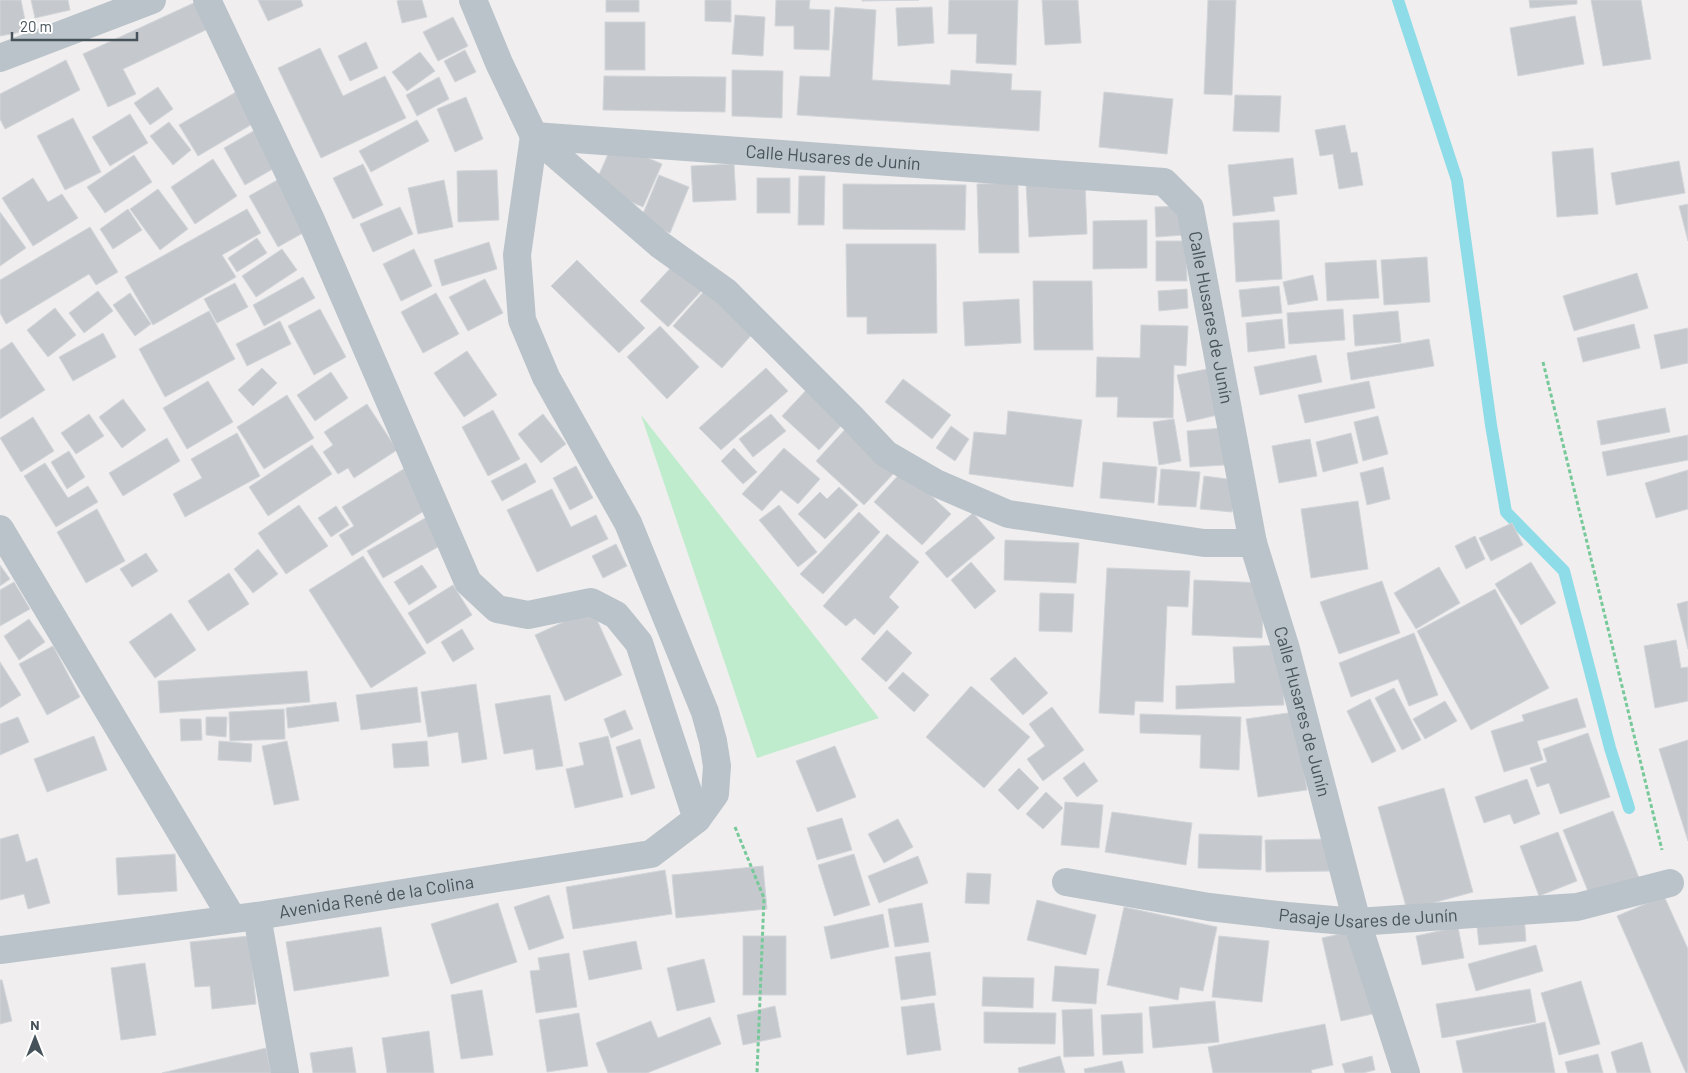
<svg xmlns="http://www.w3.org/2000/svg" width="1688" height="1073" viewBox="0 0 1688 1073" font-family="Barlow,sans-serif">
<rect width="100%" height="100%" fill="#f0eeee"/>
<polygon fill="#beeccc" points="641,415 879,718 757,758"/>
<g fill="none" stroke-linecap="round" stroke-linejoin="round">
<polyline stroke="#8ddce7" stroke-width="12" points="1398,0 1457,180 1491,425 1506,512 1564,571 1610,748 1629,808"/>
</g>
<g fill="#c5c9cd" stroke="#d2d5d9">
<polygon points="0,0 21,0 27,31 0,36"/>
<polygon points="31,0 68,0 70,10 35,18"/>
<polygon points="258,0 301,0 303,6 268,21"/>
<polygon points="400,0 422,0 427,17 402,23 397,1"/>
<rect x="606" y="0" width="33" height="12"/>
<polygon points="705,0 731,0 731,22 705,21"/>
<polygon points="776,0 810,0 809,9 830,10 829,50 794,49 794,26 775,26"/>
<polygon points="862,0 919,0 862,1"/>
<polygon points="949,0 1018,0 1016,65 976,63 977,34 948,34"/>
<polygon points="1042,0 1078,0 1081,43 1045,45"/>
<polygon points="1208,0 1236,0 1232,95 1204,94"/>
<polygon points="1529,0 1577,0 1577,4 1530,8"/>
<polygon points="1591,0 1641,0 1651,59 1603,66"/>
<polygon points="198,1 210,28 123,69 136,94 108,107 83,54"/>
<polygon points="835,7 876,10 872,80 950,85 951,70 1012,74 1011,90 1041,91 1039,131 797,115 800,76 830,77"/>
<polygon points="932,7 934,43 898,46 896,8"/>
<polygon points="735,15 765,17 763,56 732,54"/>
<polygon points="1575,16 1584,64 1518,76 1510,28"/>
<polygon points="453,17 468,46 438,61 423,32"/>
<rect x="605" y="22" width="40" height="48"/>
<polygon points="366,42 378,68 350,81 338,56"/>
<polygon points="320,48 343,96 385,76 406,118 321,158 278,68"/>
<polygon points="465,50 476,72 455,82 444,61"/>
<polygon points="420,52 435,71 407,91 392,72"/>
<polygon points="66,60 80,90 5,129 0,119 0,94"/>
<polygon points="732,70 783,71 782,118 732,116"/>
<polygon points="604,76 726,77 725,112 603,110"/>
<polygon points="439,77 449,99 417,116 406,95"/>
<polygon points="158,87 173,109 150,125 134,103"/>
<polygon points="236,92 254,123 198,156 179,125"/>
<polygon points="1104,92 1173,99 1167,154 1099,147"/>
<polygon points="1235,95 1281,96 1279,132 1233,131"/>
<polygon points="466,97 483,139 455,152 437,109"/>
<polygon points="130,114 148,143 110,166 92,137"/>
<polygon points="73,118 101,172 65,190 37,136"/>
<polygon points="417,120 429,141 371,172 359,151"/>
<polygon points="169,122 191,150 173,165 150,136"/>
<polygon points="1345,125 1351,153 1357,152 1363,185 1339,189 1333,154 1320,156 1315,130"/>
<polygon points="257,129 278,166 245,185 224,148"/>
<polygon points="613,143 662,164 643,207 594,186"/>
<polygon points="1593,148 1598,214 1557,217 1552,152"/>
<polygon points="134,155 152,182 105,213 87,187"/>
<polygon points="1293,158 1297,194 1273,197 1275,211 1233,216 1228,165"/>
<polygon points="213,159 237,196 195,224 171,187"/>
<polygon points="1679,161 1685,193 1616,205 1611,173"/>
<polygon points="363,164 383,205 353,219 333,178"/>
<polygon points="734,164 736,200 693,202 691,166"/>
<polygon points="497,170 499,220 458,222 457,171"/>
<polygon points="659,175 689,187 670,233 640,221"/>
<polygon points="799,176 825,176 824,225 798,225"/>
<polygon points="33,178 48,202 62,194 78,218 33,246 2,198"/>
<polygon points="281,178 310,229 278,247 249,196"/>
<rect x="757" y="178" width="33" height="35"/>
<polygon points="444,180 453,227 418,234 408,188"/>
<polygon points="1085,181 1087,234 1029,237 1026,184"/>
<polygon points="1018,183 1019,253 979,253 977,184"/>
<polygon points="843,184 966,185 965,230 843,229"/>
<polygon points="158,189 188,229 160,250 130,209"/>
<polygon points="1688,204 1688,241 1679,206"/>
<polygon points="1183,206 1184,235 1156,237 1155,207"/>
<polygon points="400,207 413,234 373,252 360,224"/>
<polygon points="128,209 142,230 113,249 100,229"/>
<polygon points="247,209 261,233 222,255 236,277 153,325 125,277"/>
<polygon points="0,212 26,248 0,266"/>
<polygon points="1147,220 1147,268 1093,269 1093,221"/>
<polygon points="1279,220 1282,279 1236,282 1233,223"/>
<polygon points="90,227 118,272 96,285 89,274 6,324 0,313 0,280"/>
<polygon points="257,238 267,253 237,272 228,258"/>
<polygon points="1156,241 1186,241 1187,281 1156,281"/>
<polygon points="489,242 497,269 442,286 434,260"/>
<polygon points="846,244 936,244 937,333 867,334 867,317 847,317"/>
<polygon points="282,249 297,270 256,297 242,276"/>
<polygon points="414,249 432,286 401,301 383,264"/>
<polygon points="1427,257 1430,302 1384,305 1381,260"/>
<polygon points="577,260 645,328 619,353 551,286"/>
<polygon points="678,260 706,286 668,327 640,301"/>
<polygon points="1376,260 1379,298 1327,301 1325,263"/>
<polygon points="1637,273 1648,308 1574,331 1563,296"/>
<polygon points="1313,275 1318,300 1288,305 1283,282"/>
<polygon points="303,277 315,298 264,326 253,305"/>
<polygon points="485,279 503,313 468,331 449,297"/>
<polygon points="1033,281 1092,281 1093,350 1034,350"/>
<polygon points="235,283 248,307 217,323 204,299"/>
<polygon points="1279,286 1282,313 1242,317 1239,290"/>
<polygon points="706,289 754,332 722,368 673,326"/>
<polygon points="1187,289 1188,308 1159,311 1158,291"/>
<polygon points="98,291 113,311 84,333 69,313"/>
<polygon points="130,293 151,324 135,336 113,305"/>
<polygon points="436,293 459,334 423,353 401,312"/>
<polygon points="1019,299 1021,343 965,346 963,302"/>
<polygon points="55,308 76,335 48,357 27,330"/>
<polygon points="320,309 346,357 314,375 288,326"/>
<polygon points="1343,309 1345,340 1289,344 1287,313"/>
<polygon points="209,311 235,359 165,397 139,349"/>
<polygon points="1398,311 1401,342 1355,346 1353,315"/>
<polygon points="1282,319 1285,348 1248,352 1246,323"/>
<polygon points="280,321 291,344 247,366 236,344"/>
<polygon points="1634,324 1640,348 1583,362 1577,338"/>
<polygon points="1141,325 1188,326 1186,366 1174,365 1173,418 1117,417 1118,397 1096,397 1097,357 1140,358"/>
<polygon points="660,326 699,367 667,399 627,357"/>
<polygon points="1688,328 1688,363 1661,369 1654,335"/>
<polygon points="103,333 116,357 73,381 59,357"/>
<polygon points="1429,339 1434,366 1351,380 1347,353"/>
<polygon points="12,342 45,390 0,419 0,350"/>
<polygon points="467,351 497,395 464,417 434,373"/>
<polygon points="1316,355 1322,382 1260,395 1254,367"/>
<polygon points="262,368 277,383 253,406 238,390"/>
<polygon points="766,368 788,391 721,450 699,428"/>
<polygon points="1212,368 1222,414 1187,422 1177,375"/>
<polygon points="331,372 348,398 315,421 297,395"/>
<polygon points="903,379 951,415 932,439 885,402"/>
<polygon points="208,381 233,422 187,449 163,408"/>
<polygon points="1369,381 1375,408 1305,423 1298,395"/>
<polygon points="810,386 847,419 819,450 782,416"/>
<polygon points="287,395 314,438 264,469 237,427"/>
<polygon points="123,399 146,430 122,448 99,417"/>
<polygon points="367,404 397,450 354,478 348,468 338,474 323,452 333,445 324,432"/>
<polygon points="1665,408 1670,432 1601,445 1597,421"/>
<polygon points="493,410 520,459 488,476 462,427"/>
<polygon points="1008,411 1082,420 1073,487 969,474 974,432 1006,435"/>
<polygon points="89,414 104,436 76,454 61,433"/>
<polygon points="543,414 566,444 541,463 518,434"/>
<polygon points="771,414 786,431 753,457 739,439"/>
<polygon points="1378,416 1388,454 1363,461 1354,422"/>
<polygon points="33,417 54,451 21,472 0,438"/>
<polygon points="1174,419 1181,461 1159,465 1153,422"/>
<polygon points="849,425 897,470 864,505 816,461"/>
<polygon points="951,426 969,439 955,461 936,448"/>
<polygon points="1221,428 1225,465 1190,467 1187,431"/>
<polygon points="237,433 260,476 185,517 173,494 202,478 191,459"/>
<polygon points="1351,433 1358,463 1323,472 1316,442"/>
<polygon points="1688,435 1688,460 1607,476 1602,452"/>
<polygon points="167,438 180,461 123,496 109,473"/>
<polygon points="1310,439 1317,476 1279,483 1272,446"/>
<polygon points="312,445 332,474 268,516 249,487"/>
<polygon points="734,448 757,472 743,484 721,461"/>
<polygon points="784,448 820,479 798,504 781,490 762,511 742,494"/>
<polygon points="69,451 85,477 67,489 51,462"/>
<polygon points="1103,462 1157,467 1154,503 1100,498"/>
<polygon points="45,463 68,498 88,486 98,502 56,527 24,476"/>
<polygon points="526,463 536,482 502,501 491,481"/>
<polygon points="576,466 593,498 570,510 553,478"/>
<polygon points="407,467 432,506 352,556 339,535 354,526 342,507"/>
<polygon points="1383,467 1390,499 1367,505 1360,473"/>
<polygon points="1161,469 1200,472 1196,507 1158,505"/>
<polygon points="903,470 951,514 922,545 874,502"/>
<polygon points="1688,470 1688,509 1656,518 1645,483"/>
<polygon points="1204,476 1235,480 1232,512 1200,509"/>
<polygon points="839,487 858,505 825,539 798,514 820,492 827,499"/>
<polygon points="552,489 571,527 596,515 608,539 537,572 507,510"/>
<polygon points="1358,501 1368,569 1311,578 1301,509"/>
<polygon points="299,505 328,546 286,574 258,533"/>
<polygon points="779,505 817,552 798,567 759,520"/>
<polygon points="336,506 349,525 331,537 318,518"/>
<polygon points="97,509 125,561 86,583 57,532"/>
<polygon points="859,512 880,532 823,594 800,574"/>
<polygon points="973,513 995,538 947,578 925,553"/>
<polygon points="429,516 445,543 383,578 367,551"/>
<polygon points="1512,523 1523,545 1491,561 1479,538"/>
<polygon points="887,534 919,562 889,597 899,607 874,635 855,618 846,626 823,606"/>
<polygon points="1475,536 1485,559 1466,569 1455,546"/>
<polygon points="1005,540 1079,543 1076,583 1004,580"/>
<polygon points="616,544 627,566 603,578 592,556"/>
<polygon points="258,549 278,574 253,593 234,569"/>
<polygon points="146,553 158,571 132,587 120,569"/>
<polygon points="363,556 426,653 371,688 309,590"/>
<polygon points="971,562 996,591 975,609 951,580"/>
<polygon points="1531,562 1556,603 1521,625 1495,584"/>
<polygon points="0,565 10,579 0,586"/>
<polygon points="422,565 437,587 409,605 394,582"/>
<polygon points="1439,567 1460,603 1416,629 1394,593"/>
<polygon points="1107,568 1190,571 1188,607 1167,606 1163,702 1135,701 1134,715 1099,713"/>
<polygon points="229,573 249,604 208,631 188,601"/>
<polygon points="1194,580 1264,583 1262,638 1192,635"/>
<polygon points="1382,581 1400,633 1339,654 1320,602"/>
<polygon points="14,582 30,609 0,626 0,590"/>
<polygon points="453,585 472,615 427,644 408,613"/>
<polygon points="1495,589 1549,688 1471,730 1417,631"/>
<polygon points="1040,593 1074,594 1072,632 1039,631"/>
<polygon points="1688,601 1688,649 1677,604"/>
<polygon points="592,609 622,675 565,701 535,635"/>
<polygon points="171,613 196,650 155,678 129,642"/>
<polygon points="29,619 45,642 19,660 4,636"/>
<polygon points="462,629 474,649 453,662 441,642"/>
<polygon points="887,630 912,653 886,682 861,659"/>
<polygon points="1414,633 1438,695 1409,706 1398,679 1351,697 1339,663"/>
<polygon points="1676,640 1681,668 1688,667 1688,701 1655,708 1644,646"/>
<polygon points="1281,645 1284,705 1176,709 1176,686 1235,683 1233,647"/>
<polygon points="53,646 80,697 47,715 19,664"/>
<polygon points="1015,657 1048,693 1023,715 990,679"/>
<polygon points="0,662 21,695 0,708"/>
<polygon points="307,671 310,702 160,713 158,681"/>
<polygon points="903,672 929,695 914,712 888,688"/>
<polygon points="476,684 487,759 462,763 458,732 428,737 421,692"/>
<polygon points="971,686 1030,737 984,788 926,737"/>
<polygon points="417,687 421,722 361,730 356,695"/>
<polygon points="1394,688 1421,740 1402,750 1375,698"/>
<polygon points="550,695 563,766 536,770 533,749 504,754 495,704"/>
<polygon points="1577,698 1586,727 1537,741 1543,760 1504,772 1491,731 1524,721 1522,715"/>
<polygon points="1370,699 1396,751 1372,763 1347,711"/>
<polygon points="1445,701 1457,721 1425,739 1413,719"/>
<polygon points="336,702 339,721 288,728 286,708"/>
<polygon points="1052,707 1084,750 1043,781 1027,759 1045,746 1029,724"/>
<polygon points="284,709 285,739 230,741 229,712"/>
<polygon points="625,710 633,729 611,738 604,719"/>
<polygon points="1295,712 1307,790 1258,797 1246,719"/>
<polygon points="1140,714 1241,717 1239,770 1200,768 1201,735 1140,733"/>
<polygon points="18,717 29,742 0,755 0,724"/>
<polygon points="206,717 227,717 226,737 206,735"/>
<polygon points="180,719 201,719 202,740 181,741"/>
<polygon points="1588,733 1610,797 1560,814 1549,783 1537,787 1530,768 1547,762 1543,749"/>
<polygon points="94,736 107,770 47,792 34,759"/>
<polygon points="608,736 623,797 575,808 566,769 584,765 579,743"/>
<polygon points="640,739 655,788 631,795 616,747"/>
<polygon points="1688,740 1688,841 1659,749"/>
<polygon points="219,741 252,744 251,762 218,760"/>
<polygon points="287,741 299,800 274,805 262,746"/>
<polygon points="427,741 429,766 394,768 392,744"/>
<polygon points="835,746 856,797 817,812 796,761"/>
<polygon points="1084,762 1098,781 1077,797 1063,778"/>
<polygon points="1019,768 1039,788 1018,810 998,790"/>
<polygon points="1527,779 1540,814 1514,824 1510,814 1484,823 1475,797"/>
<polygon points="1444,788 1473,892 1407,910 1378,807"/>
<polygon points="1046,792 1063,808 1043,829 1026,814"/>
<polygon points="1065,802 1103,805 1099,848 1061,845"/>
<polygon points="1613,811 1639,878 1590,896 1563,830"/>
<polygon points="1112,812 1192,823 1186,865 1105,852"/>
<polygon points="842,818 852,850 817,860 807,828"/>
<polygon points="898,819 913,847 884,863 868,834"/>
<polygon points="1558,832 1577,881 1539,896 1520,846"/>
<polygon points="18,834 26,862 37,858 50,903 28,909 24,894 0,900 0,839"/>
<polygon points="1199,834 1262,836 1261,870 1198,868"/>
<polygon points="1330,839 1330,871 1266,872 1265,840"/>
<polygon points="175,854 177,891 118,895 116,858"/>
<polygon points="854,854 870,905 834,916 818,865"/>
<polygon points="918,856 928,883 879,903 868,876"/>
<polygon points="763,866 767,909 676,918 672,875"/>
<polygon points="665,870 672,914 573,929 566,887"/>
<polygon points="967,873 991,874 989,904 965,903"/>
<polygon points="549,895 564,938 529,950 514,907"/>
<polygon points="1664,896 1688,949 1688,1073 1686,1073 1617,916"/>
<polygon points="1037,900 1096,915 1086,955 1027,940"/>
<polygon points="498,903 517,962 451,984 431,924"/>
<polygon points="922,903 929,942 895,947 888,909"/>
<polygon points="1124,907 1217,927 1203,991 1180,987 1178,1000 1107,985"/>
<polygon points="1524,913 1526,941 1479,945 1476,917"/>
<polygon points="883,914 889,947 831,959 824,927"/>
<polygon points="381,927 389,976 294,991 286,942"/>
<polygon points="1458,927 1464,958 1422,965 1416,936"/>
<polygon points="1358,930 1377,1013 1341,1021 1322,938"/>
<polygon points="249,936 256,1004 212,1009 210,986 195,987 190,942"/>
<rect x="743" y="936" width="43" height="59"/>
<polygon points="1219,936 1269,941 1262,1002 1212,997"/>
<polygon points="636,941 642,969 589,980 583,951"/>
<polygon points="1536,945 1543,971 1476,991 1468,964"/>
<polygon points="930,952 936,995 901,1000 895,957"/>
<polygon points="569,953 577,1007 536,1013 530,971 540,970 538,958"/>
<polygon points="704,959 715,1002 677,1011 667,968"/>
<polygon points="145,963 156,1035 121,1040 111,968"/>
<polygon points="1055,966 1099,969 1096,1004 1052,1001"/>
<polygon points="983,977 1034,978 1033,1008 982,1006"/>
<polygon points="0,980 2,980 12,1021 0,1024"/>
<polygon points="1581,981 1600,1044 1559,1055 1541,993"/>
<polygon points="1530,989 1536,1022 1442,1038 1436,1004"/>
<polygon points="482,990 493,1055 461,1059 451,995"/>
<polygon points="1215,1001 1219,1042 1153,1048 1149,1007"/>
<polygon points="934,1003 941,1050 907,1055 901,1007"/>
<polygon points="775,1006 781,1037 743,1045 737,1015"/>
<polygon points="1092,1009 1094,1056 1064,1057 1062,1010"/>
<polygon points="984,1012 1056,1013 1055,1044 984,1043"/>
<polygon points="579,1013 588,1066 547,1072 539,1020"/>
<polygon points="1142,1013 1143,1053 1103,1055 1101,1015"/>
<polygon points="710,1017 721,1044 647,1073 608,1073 596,1043 651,1021 658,1038"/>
<polygon points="1545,1022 1555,1073 1463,1073 1456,1041"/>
<polygon points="1325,1024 1333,1065 1311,1070 1312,1073 1213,1073 1208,1047"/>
<polygon points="429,1031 434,1073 387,1073 382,1038"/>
<polygon points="1642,1042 1651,1073 1617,1073 1611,1052"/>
<polygon points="352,1047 356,1073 313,1073 310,1053"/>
<polygon points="266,1048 271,1073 162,1073"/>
<polygon points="1598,1054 1603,1073 1568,1073 1565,1062"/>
<polygon points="1060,1056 1065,1073 1019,1073 1018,1068"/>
<polygon points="1372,1056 1375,1070 1363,1073 1345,1073 1342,1064"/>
<polygon points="1122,1061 1125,1073 1085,1073 1084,1069"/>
</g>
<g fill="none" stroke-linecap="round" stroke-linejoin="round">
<g stroke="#77c99a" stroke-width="3" stroke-dasharray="4 2.5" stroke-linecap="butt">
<polyline points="1543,362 1662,850"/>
<polyline points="735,827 764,898 757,1073"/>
</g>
<g stroke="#bac3ca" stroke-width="28">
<polyline points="207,0 311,220 468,582 497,609 528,615 591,602 616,615 639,643 697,819"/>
<polyline points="473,0 499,63 534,136 659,244 726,292 853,419 886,454 936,483 1008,514 1204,543 1253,543"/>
<polyline points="0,58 152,0"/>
<path id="s1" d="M534 136 1164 182 1190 208 1253 543 1286 649 1357 922 1406 1073"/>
<polyline points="0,529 232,918"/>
<path id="s2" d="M1066 882 1209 907 1287 916 1357 922 1577 907 1670 883"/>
<polyline points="257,916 285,1073"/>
<path id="s3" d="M0 950 257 916 651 854 697 819 715 794 717 766 713 741 705 712 628 523 546 377 522 320 517 255 534 136"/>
</g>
</g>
<g text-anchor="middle" stroke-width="4.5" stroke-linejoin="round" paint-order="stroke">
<g font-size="18" fill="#47535a" stroke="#fff">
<text dy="6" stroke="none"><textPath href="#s1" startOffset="300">Calle Husares de Junín</textPath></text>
<text dy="6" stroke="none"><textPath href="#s1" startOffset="780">Calle Husares de Junín</textPath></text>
<text dy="6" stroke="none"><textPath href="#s1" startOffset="1185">Calle Husares de Junín</textPath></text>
<text dy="6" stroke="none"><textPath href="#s3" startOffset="380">Avenida René de la Colina</textPath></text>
<text dy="6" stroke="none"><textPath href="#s2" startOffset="305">Pasaje Usares de Junín</textPath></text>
</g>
</g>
<g transform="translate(35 1038)" stroke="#ffffff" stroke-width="4" paint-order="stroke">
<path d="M0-4L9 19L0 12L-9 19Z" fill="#47535a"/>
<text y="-8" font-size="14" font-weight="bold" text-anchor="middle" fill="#47535a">N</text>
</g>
<path d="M12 32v8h125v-8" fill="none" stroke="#47535a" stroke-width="2.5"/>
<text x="20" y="32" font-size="15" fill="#47535a" stroke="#ffffff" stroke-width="4" paint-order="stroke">20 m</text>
</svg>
